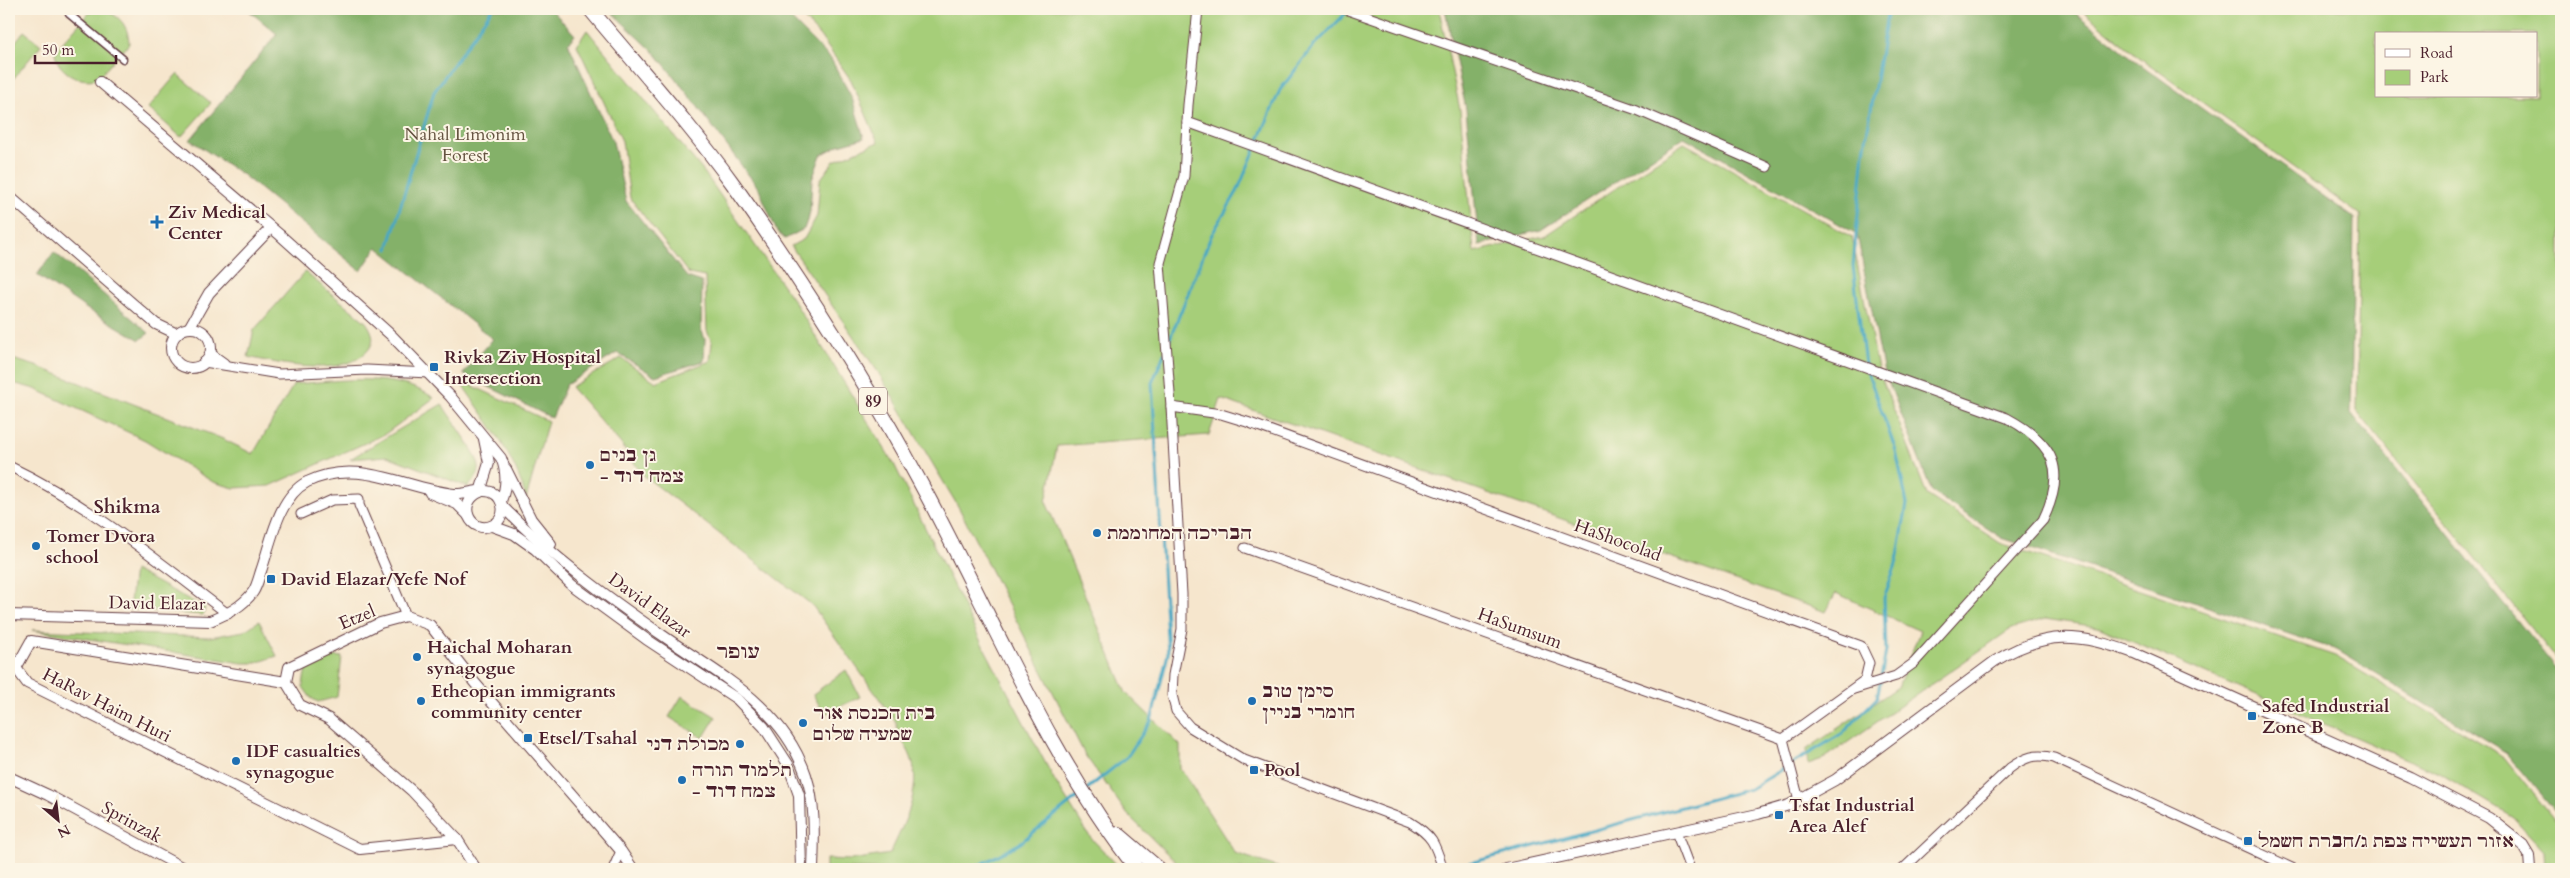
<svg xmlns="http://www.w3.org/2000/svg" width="2570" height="878" viewBox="0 0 2570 878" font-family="Cardo,'Frank Ruhl Libre',serif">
<rect width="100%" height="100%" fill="#fcf5e5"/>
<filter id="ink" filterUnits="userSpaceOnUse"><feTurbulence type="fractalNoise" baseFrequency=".02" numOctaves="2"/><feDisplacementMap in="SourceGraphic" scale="10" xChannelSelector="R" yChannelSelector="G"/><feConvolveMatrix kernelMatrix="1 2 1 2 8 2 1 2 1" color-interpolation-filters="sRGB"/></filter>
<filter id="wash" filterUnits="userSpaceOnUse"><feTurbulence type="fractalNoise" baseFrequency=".0096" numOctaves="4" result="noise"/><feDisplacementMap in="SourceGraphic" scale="20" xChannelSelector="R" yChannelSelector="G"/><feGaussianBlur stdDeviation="1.12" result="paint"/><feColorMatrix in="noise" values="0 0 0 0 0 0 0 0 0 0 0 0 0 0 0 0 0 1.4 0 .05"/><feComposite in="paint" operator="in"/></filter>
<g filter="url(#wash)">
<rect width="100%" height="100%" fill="#f6e6cd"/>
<g fill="#a6ce79" stroke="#787652" fill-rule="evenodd">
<polygon points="795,9 1439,9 1460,110 1474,252 1544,236 1684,143 1852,237 1878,369 1927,495 2000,543 2335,656 2504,757 2561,828 2561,869 2545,869 2544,851 2513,817 2441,774 2098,627 2045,619 2011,629 1825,758 1808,764 1806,750 1898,687 1920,631 1836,593 1826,612 1221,399 1209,435 1057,446 1046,502 1126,693 1180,745 1180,768 1235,853 1283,869 1183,869 1128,815 1085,755 959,508 878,372 791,246 804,239 817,216 820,180 834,161 878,142 851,80 820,36"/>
<path d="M2080 9H2561V665L2357 411 2360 215 2143 60ZM2376 34H2536V96H2376Z"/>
<path d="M97 10C117 11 129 25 129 44L98 78C81 85 55 71 55 51L88 14Z"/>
<path d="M587 30 704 172 794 301 894 464 979 638 1055 781 1090 837 1121 869H826V859L851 860 890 854C903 825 923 790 911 757 906 744 897 737 896 722L812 605 643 475 621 444 571 387 621 358 656 382 710 361 712 342 707 331 705 277 689 274 630 198 622 141 577 45Z"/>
<polygon points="24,31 41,45 9,84 9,50"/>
<polygon points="177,74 211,103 181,137 148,108"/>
<path d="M305 272 366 322C372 331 376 339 369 349 346 379 280 364 248 357L254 330Z"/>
<path d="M9 358 36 366 223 439 253 454 294 384C339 381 395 371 434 398L385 434 270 486 234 488 213 482 145 440 35 389 9 382Z"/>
<path d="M458 379 548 421 526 499C516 456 483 415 458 379Z"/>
<path d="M442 404C450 418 481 456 479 470 478 477 472 482 468 487L387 456 350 459Z"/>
<polygon points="134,570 205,608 203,615 129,609"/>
<polygon points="259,621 277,656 256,663 242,663 32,630 210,637 244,631"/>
<path d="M333 656 342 657 337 697 318 702 311 698 303 687C305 663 310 662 333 656Z"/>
<polygon points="846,670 860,697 824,714 813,694"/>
<polygon points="682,696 716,717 703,738 669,717"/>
</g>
<g fill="#84b169" stroke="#67684a">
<polygon points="247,9 551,9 575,35 568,43 613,142 626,201 687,277 702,282 701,329 705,339 704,361 655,376 617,353 566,385 552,418 463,374 493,339 377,247 361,271 243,175 190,140 277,34"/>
<polygon points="608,9 781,9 831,59 852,98 864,138 839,145 821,155 812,180 810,212 804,229 785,239 777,232 759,189 695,103 655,53"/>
<polygon points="1445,9 2070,9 2140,64 2354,218 2351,413 2561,675 2561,818 2507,753 2337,650 2002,538 1932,492 1883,368 1857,234 1684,137 1541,230 1479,245 1466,109"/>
<polygon points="54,252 149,333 140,340 87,309 37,275"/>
</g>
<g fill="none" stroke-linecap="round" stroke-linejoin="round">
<g stroke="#45a7c4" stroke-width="3">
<polyline points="388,249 434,92 492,9"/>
<polyline points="1169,341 1211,236 1237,192 1280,90 1313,47 1347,12"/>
<polyline points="1087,789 1127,757 1151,721 1168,654 1152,383 1164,354"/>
<polyline points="972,869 1019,844 1080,795"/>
<polyline points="1447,869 1750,789 1843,733 1877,698 1886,651 1884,598 1897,561 1907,504 1896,451 1865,365 1853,266 1864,152 1888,9"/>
</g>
</g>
</g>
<g filter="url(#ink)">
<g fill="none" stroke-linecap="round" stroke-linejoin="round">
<g stroke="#643d43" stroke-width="9">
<polyline id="pedestrian" points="69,14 123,59"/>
</g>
<g stroke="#643d43" stroke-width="11">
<g id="minor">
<path d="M1198 9 1188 105 1184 176 1160 263 1171 407 1182 594V629L1173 675 1172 695 1176 711 1190 727 1244 760 1410 822C1433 836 1435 844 1443 869"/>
<polyline points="1345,9 1637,110 1767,167"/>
<path d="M1187 122 2007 418C2055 444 2067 470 2043 520L1914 663 1896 676 1854 689"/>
<polyline points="210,353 224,363"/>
<polyline points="204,362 279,374 367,370 429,373"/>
<polyline points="1171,407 1221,414 1247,422 1861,646 1869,663 1865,680 1783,739 1799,800"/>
<path d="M9 466C89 504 157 560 228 614"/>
<polyline points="301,514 332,500 359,499 359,505 406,616"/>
<polyline points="1245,548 1783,739"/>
<polyline points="1676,832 1690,869"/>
<polyline points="613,869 621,851"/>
<path d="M1903 869 2010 768C2025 757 2036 753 2054 758L2294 869"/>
</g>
</g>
<g stroke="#643d43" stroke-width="12">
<g id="tertiary">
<path d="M100 82 280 235 392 336 450 396 501 458C507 472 507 486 501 501"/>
<polyline points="9,196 156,324 177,334"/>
<polyline points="189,328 209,293 271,228"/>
<circle cx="191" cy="348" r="20"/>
<polyline points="506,469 531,519 551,544"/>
<polyline points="480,492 489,463 484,439"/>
<polyline points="430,493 457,504 468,515"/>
<path d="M503 507C550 555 607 597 662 635 719 675 782 705 806 775 816 805 814 838 813 869"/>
<polyline points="492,526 514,534 535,549 572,585 646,639 737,699 764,727 788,764 799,795 801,869"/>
<path d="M9 615 210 621C227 614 242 607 253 592 257 586 259 577 261 571 271 543 278 497 307 482 358 457 403 488 454 494 465 495 481 488 491 492 505 498 507 518 493 525 471 536 455 503 480 492"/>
<polyline points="286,682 31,641 16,668 27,683 360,849 457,839"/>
<polyline points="9,777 48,795 185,869"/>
<polyline points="476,869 457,839 412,791 329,719 300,705 286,682 289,667 380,623 406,616 430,625 474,682 621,851 633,869"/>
<path d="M1506 869 1758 814 1789 805 1835 780 1995 661C2047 629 2079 634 2134 653L2410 777 2489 818 2523 845 2529 855 2530 869"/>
</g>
</g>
<g stroke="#643d43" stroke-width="16">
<g id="trunk">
<path d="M590 9C638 67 689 123 733 184 801 280 866 381 921 484 991 613 1046 753 1137 869"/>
<polyline points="1118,834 1159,869"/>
</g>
</g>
<use href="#pedestrian" stroke="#fff" stroke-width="6"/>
<use href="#minor" stroke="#fff" stroke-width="9"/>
<use href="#tertiary" stroke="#fff" stroke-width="10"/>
<use href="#trunk" stroke="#fff" stroke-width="14"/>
</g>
</g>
<g fill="#1f6fb2" stroke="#fcf5e5" stroke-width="2">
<path d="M154.5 214.5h5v5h5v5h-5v5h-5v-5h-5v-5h5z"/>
<rect x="429" y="362" width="10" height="10" rx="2.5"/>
<circle cx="590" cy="465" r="5"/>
<circle cx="1097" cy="533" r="5"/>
<circle cx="36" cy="546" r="5"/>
<rect x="266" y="574" width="10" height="10" rx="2.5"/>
<circle cx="417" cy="657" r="5"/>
<circle cx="421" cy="701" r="5"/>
<circle cx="1252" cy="701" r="5"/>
<rect x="2247" y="711" width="10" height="10" rx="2.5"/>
<circle cx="803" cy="723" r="5"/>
<rect x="523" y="733" width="10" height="10" rx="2.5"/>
<circle cx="740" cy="744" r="5"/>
<circle cx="236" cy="761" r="5"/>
<rect x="1249" y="765" width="10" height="10" rx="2.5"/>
<circle cx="682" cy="780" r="5"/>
<rect x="1774" y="810" width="10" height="10" rx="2.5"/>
<rect x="2243" y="836" width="10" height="10" rx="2.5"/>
</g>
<g text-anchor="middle" stroke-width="4" stroke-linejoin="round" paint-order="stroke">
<rect fill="#fcf5e5" stroke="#7f5f63" stroke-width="1" x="859" y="387.5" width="28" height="27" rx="4"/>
<g font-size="16" font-weight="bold" fill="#4a1f2b">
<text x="873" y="407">89</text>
</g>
<g font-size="18" fill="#665442" stroke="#fcf5e5">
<text x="465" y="140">Nahal Limonim<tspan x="465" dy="21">Forest</tspan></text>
</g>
<g font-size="18" font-weight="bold" fill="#4a1f2b" stroke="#fcf5e5" text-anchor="start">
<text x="168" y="218">Ziv Medical<tspan x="168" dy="21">Center</tspan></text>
<text x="444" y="363">Rivka Ziv Hospital<tspan x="444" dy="21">Intersection</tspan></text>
<text x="600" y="461">גן בנים<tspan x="600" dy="21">- צמח דוד</tspan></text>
<text x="1107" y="539">הבריכה המחוממת</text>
<text x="46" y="542">Tomer Dvora<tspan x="46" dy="21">school</tspan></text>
<text x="281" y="585">David Elazar/Yefe Nof</text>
<text x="427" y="653">Haichal Moharan<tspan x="427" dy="21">synagogue</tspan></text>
<text x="431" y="697">Etheopian immigrants<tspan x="431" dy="21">community center</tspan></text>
<text x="1262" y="697">סימן טוב<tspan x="1262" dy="21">חומרי בניין</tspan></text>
<text x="2262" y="712">Safed Industrial<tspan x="2262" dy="21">Zone B</tspan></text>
<text x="813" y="719">בית הכנסת אור<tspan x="813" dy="21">שמעיה שלום</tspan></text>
<text x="538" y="744">Etsel/Tsahal</text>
<text x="730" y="750" text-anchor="end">מכולת דני</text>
<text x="246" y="757">IDF casualties<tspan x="246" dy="21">synagogue</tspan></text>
<text x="692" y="776">תלמוד תורה<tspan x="692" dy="21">- צמח דוד</tspan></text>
<text x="1264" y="776">Pool</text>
<text x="1789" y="811">Tsfat Industrial<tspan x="1789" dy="21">Area Alef</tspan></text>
<text x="2258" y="847">אזור תעשייה צפת ג/חברת חשמל</text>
</g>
<g font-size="18" fill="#4a1f2b" stroke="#fcf5e5">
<text transform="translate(1618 540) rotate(20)" y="6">HaShocolad</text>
<text transform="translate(157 603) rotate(1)" y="6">David Elazar</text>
<text transform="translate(650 605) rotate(36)" y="6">David Elazar</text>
<text transform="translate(357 617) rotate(-23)" y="6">Etzel</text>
<text transform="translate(1520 628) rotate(20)" y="6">HaSumsum</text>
<text transform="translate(107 705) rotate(27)" y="6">HaRav Haim Huri</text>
<text transform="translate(132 822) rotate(29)" y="6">Sprinzak</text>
</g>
<g font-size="19" font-weight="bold" fill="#4a1f2b" stroke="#fcf5e5">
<text x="127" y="513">Shikma</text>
<text x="738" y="658">עופר</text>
</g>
</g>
<rect width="2570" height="878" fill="none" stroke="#fcf5e5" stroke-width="30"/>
<rect x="2375" y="32" width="162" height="65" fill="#fcf5e5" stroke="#b59f9b"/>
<rect x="2385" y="49" width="25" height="8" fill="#ffffff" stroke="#b59f9b"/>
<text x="2420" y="58" font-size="15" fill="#4a1f2b">Road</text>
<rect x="2385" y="70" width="25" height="15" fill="#a6ce79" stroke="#b59f9b"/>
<text x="2420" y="82" font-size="15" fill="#4a1f2b">Park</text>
<g transform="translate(58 820) rotate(152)" stroke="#fcf5e5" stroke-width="4" paint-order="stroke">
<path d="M0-4L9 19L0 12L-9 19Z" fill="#4a1f2b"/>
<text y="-8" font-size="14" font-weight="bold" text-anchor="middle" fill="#4a1f2b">N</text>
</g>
<path d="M35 55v8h81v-8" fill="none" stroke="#4a1f2b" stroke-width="2.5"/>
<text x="42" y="55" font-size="15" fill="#4a1f2b" stroke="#fcf5e5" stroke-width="4" paint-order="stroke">50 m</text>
</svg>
